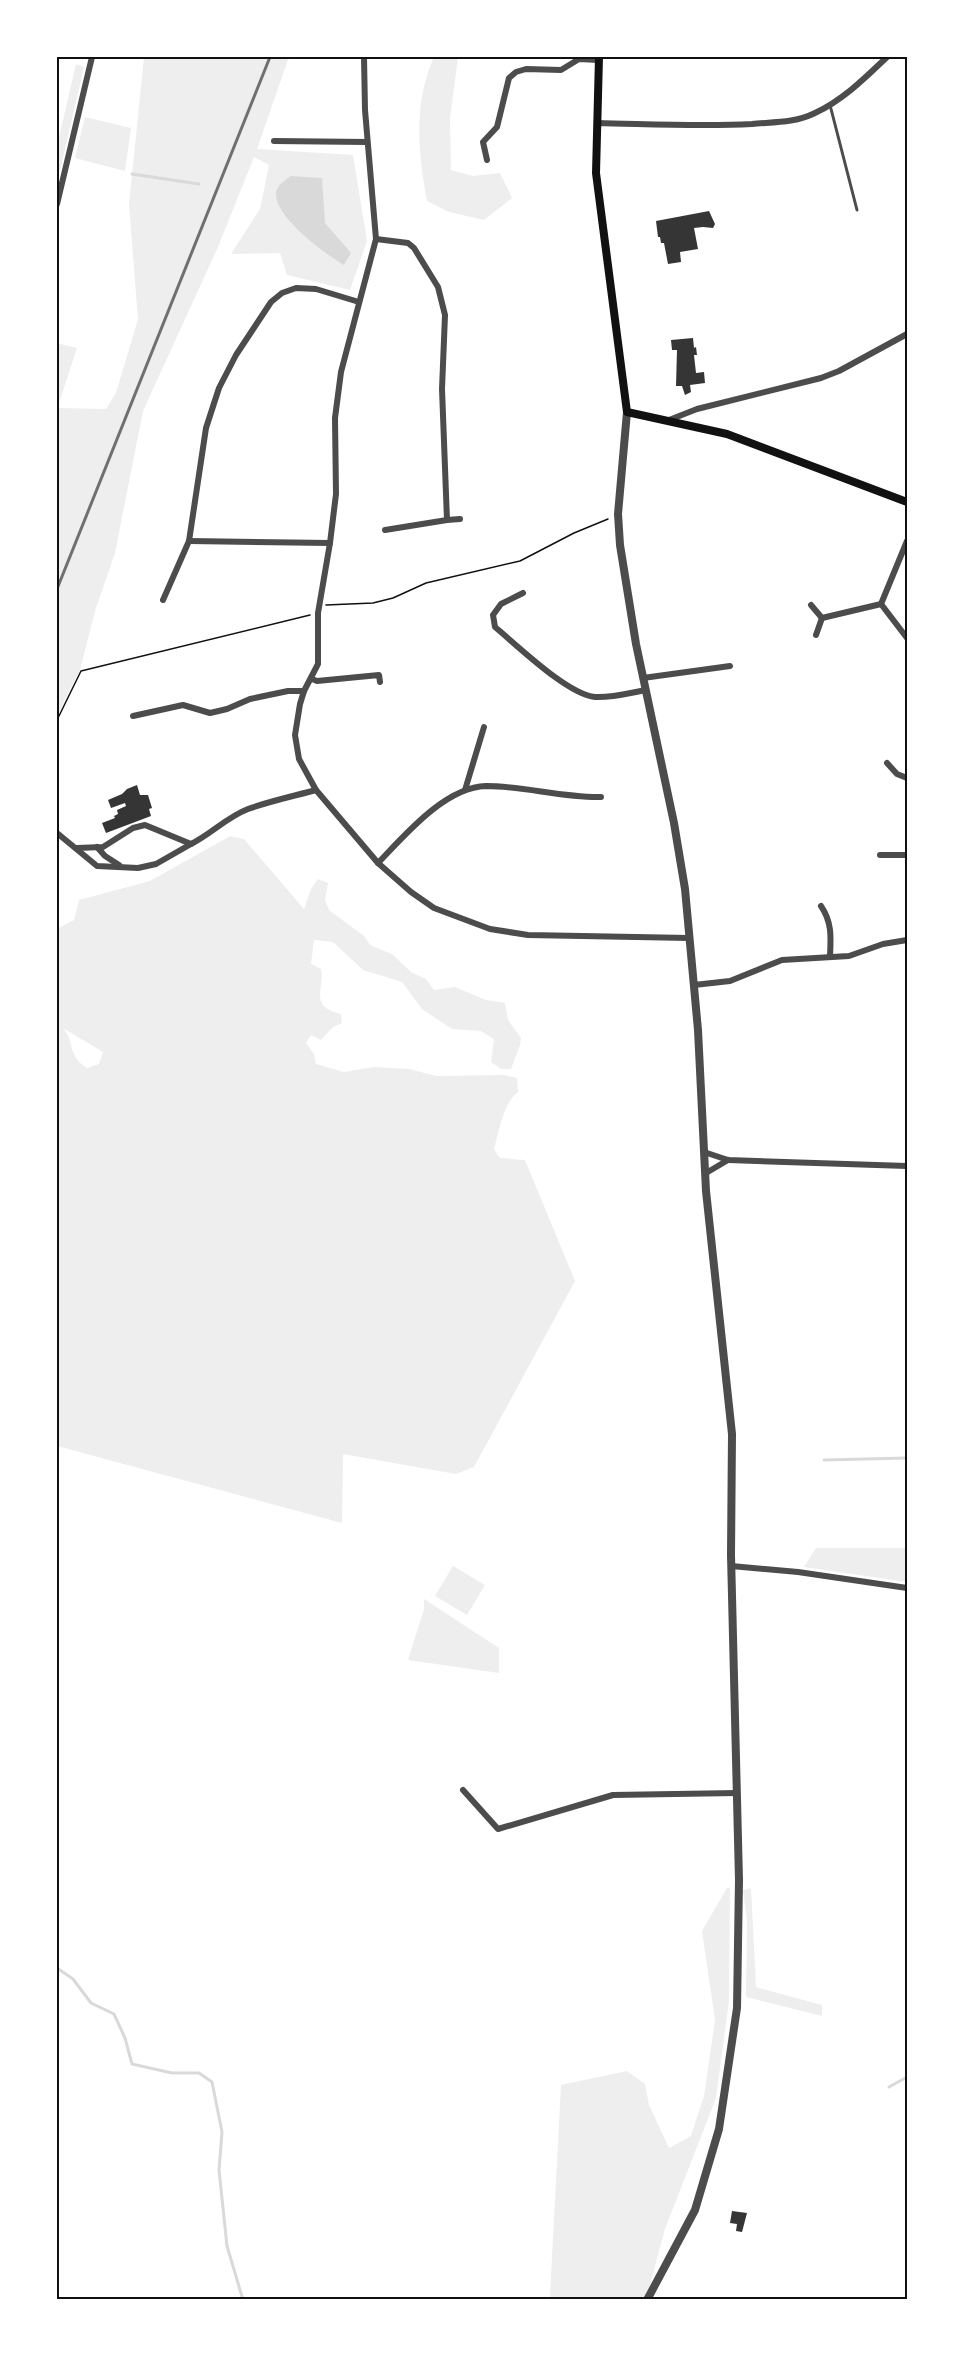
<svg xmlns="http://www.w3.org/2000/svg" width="964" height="2357" viewBox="0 0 964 2357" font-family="'Public Sans',sans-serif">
<rect width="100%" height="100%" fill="#fff"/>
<g fill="#eee" fill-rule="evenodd">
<polygon points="144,57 289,57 257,149 353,155 367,241 350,290 287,275 280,253 231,254 260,209 269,165 254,157 218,247 143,411 115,553 95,611 80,670 57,716 57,415 59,408 106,409 116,393 138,319 129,204"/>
<path d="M434 57H458L450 118 451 170 473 176 500 173 512 198 484 220 449 212 427 201C418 152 413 104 434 57Z"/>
<polygon points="76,64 84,67 60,171 57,170 57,146"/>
<polygon points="85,117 131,128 125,171 75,158"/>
<polygon points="57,343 77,348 57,409"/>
<path d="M230 836 244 839 304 909 311 889 318 879 328 883 325 900 329 910 364 936 370 945 392 954 411 972 426 979 434 990 455 987 486 1000 505 1003 508 1020 521 1038 520 1045 511 1069H501L491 1062 494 1039 481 1031 452 1029 422 1009 402 982 363 970 333 942 314 940 311 964 321 969C325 989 308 1006 341 1014L342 1023 333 1027 321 1040 311 1035 306 1043 314 1054 316 1064 344 1072 374 1067 409 1069 437 1076 504 1075 517 1078 518 1092C503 1103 499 1132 494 1149L500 1158 525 1160 575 1281 474 1467 456 1474 343 1454 342 1523 57 1446V929L74 920 79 900 150 881ZM63 1028 103 1052 99 1064 87 1068C67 1056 75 1041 63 1028Z"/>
<polygon points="816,1548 907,1548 907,1582 804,1567"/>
<polygon points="453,1566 485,1585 467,1615 435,1596"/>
<polygon points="424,1599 499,1648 499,1673 408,1660 424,1609"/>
<polygon points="727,1888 730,1888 729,2001 716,2098 665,2229 646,2300 552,2300 550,2296 561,2085 627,2071 645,2084 649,2105 669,2148 691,2136 704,2096 715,2020 702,1931"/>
<polygon points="751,1888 756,1987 822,2005 822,2016 746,1997 747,1921 743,1890"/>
</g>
<path fill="#d9d9d9" d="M291 176 322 178 325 223 351 253 344 265C325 254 275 217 276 194 276 186 285 180 291 176Z"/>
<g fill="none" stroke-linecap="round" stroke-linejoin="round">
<g stroke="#d9d9d9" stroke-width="3">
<polyline points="132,174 199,184"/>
<polyline points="824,1460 907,1458"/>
<polyline points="907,1915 907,1921"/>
<polyline points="57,1968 73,1979 91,2003 114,2014 125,2038 132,2064 172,2073 199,2073 212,2082 222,2132 219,2170 227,2246 243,2300"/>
<polyline points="889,2087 907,2077"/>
</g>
</g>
<g fill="#353535">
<polygon points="709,211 715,224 713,228 703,227 694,228 698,249 680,252 681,262 668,264 664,243 661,243 660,237 658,237 656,221"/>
<polygon points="693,338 694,348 696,347 697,355 694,355 696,373 704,372 705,383 690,385 691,392 685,395 682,386 676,386 677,350 672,350 671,340"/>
<polygon points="137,785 140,795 148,795 152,808 149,809 151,816 106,833 102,823 115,818 114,816 118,814 117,810 126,806 125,803 111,808 108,800 122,794 127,789"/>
<polygon points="732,2211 747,2213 742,2232 736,2231 737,2224 730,2223"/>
</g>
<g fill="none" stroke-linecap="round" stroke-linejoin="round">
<g stroke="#111" stroke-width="1.5">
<polyline points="326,605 373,603 393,598 426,583 520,561 574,533 608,519"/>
<polyline points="57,720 81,671 310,615"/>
</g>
<polyline stroke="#4c4c4c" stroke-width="3" points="830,105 857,210"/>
<g stroke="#4c4c4c" stroke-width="6">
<polyline points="364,57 365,110 376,239 341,372 335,418 336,494 330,543 318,613 318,664 304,691 300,704 295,735 299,759 316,790 378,863 411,892 434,908 490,929 528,935 689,938"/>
<path d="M597 123C649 124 701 127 752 124 774 122 795 123 815 113 843 100 865 78 887 57"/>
<polyline points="274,141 367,142"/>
<polyline points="487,160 483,142 497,127 509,78 516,72 526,69 561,70 579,59 598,60"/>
<polyline points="57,204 92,57"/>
<polyline points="376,239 408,243 414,248 438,287 445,315 442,389 447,520 385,530"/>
<polyline points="669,420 697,409 821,378 839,371 907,334"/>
<polyline points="447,520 460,519"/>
<polyline points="189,541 330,543"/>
<path d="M523 593 501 604 493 615 495 627C518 646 567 694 595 697 612 698 629 693 646 690"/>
<polyline points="163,600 189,541 206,428 219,388 236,355 271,302 282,293 296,288 316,289 359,302"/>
<polyline points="881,604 907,638"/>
<polyline points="811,605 822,618 881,604 907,541"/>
<polyline points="816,635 822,618"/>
<polyline points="643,678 730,666"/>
<polyline points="312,679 317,681 379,675 380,682"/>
<polyline points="133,716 183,705 210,713 227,709 250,699 288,691 304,691"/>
<polyline points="887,763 897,774 907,778"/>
<polyline points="465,790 484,727"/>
<polyline points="57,833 97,866 138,868 156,864 191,844"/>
<polyline points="97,847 105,856 119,865"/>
<path d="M77 848 103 847 133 828 145 825 191 844C211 834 227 817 248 809 270 801 294 796 316 790"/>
<polyline points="880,855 907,855"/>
<path d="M378 863C404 836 445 787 486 786 524 786 563 798 601 797"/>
<path d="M821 906C832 922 831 937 830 956"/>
<polyline points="694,985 730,981 782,960 849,956 883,944 907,940"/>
<polyline points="704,1152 728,1160 907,1166"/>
<polyline points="706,1173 728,1160"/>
<polyline points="731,1566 798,1572 907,1588"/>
<polyline points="463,1790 498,1829 613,1795 737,1793"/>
</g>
<polyline stroke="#4c4c4c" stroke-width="8" points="627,412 618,514 620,545 636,644 674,823 685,889 698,1030 706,1191 732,1434 731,1555 739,1880 737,2008 719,2129 695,2210 647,2300"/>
<polyline stroke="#111" stroke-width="8" points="599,57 596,173 627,412 727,434 907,502"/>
<polyline stroke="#707070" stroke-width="3" points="57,589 270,57"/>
</g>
<rect width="964" height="2357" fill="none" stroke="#ffffff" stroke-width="117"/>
<rect x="58" y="58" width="848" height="2240" fill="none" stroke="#111" stroke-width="2"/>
</svg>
